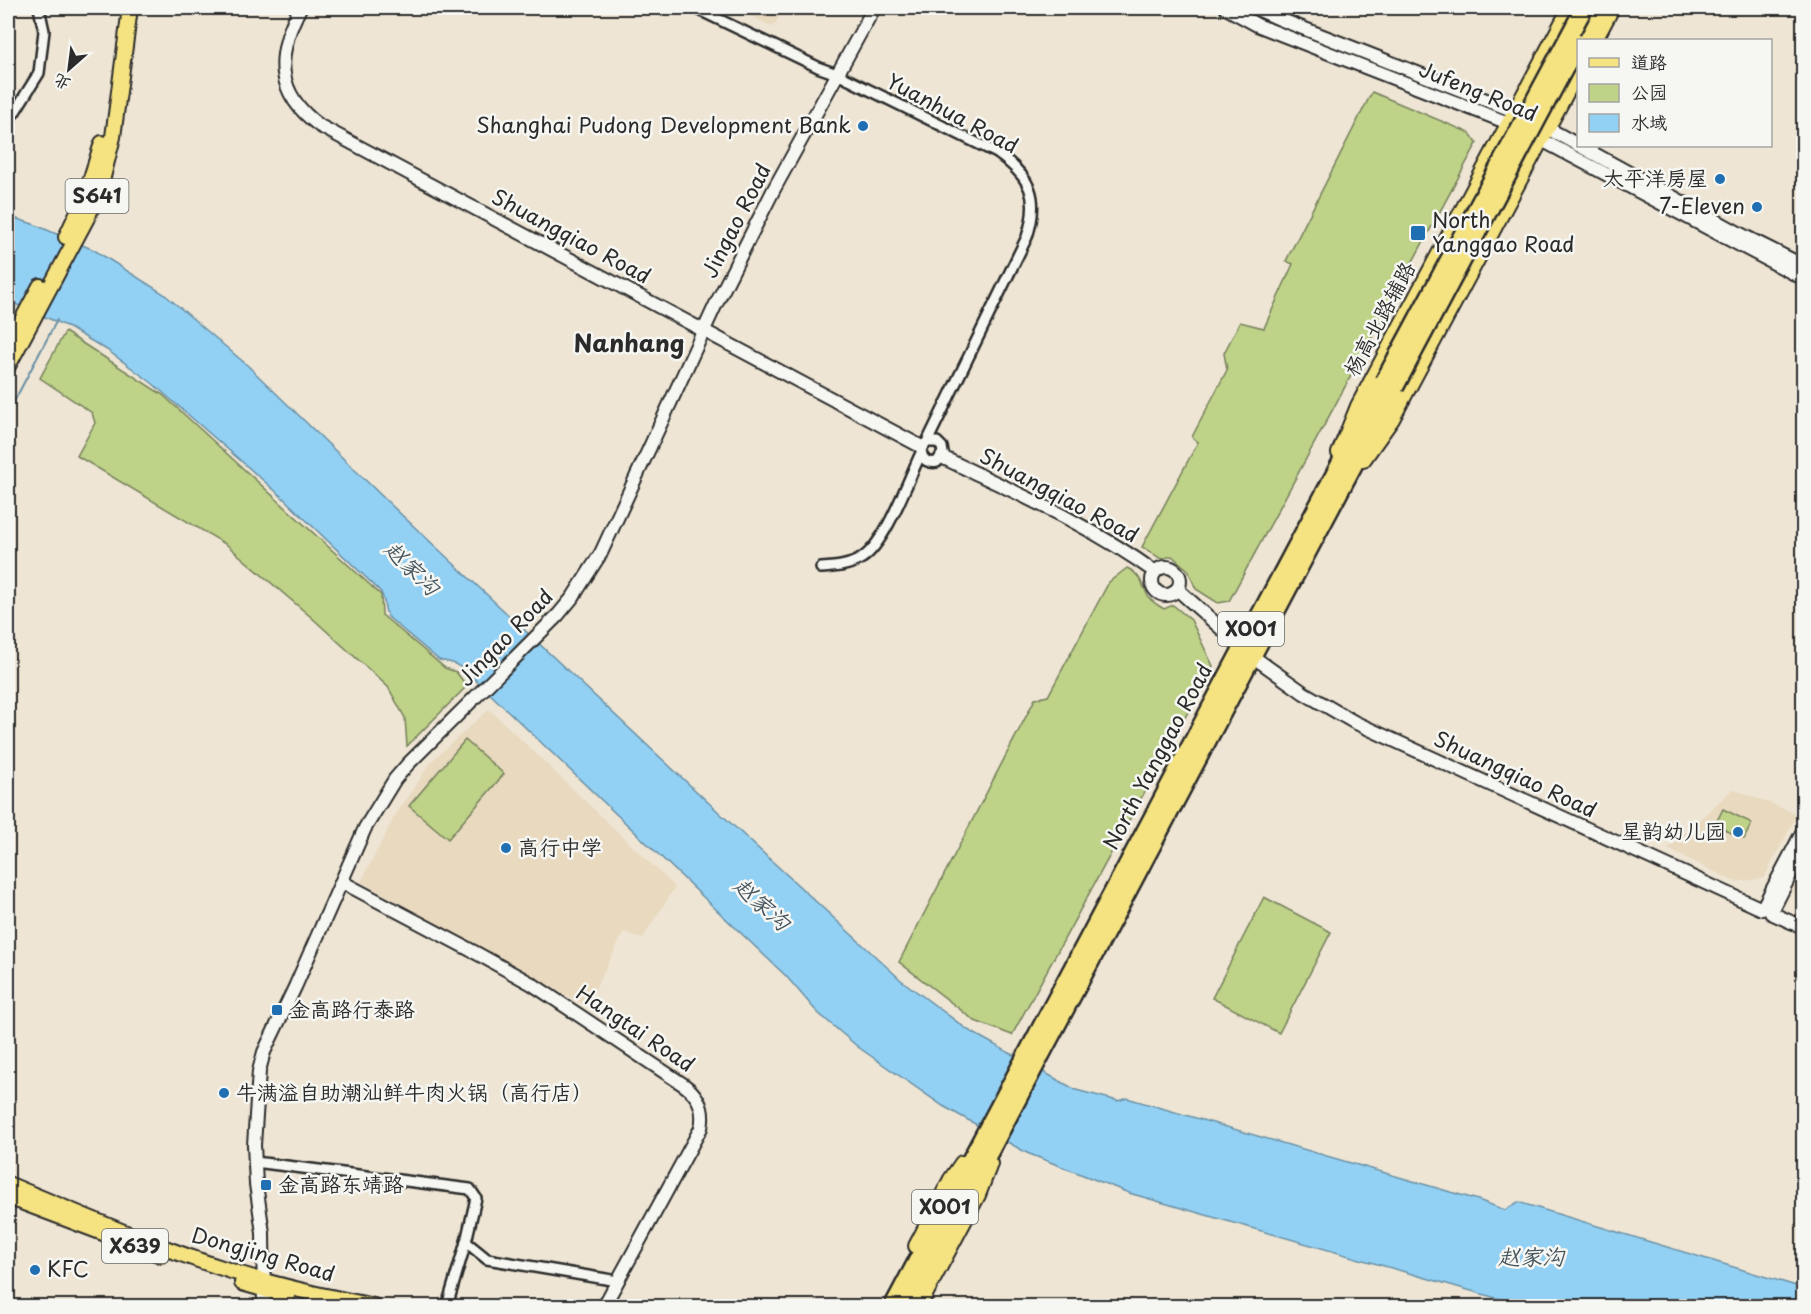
<svg xmlns="http://www.w3.org/2000/svg" width="1811" height="1314" viewBox="0 0 1811 1314" font-family="'Playpen Sans','LXGW WenKai TC',sans-serif">
<rect width="100%" height="100%" fill="#eee5d4"/>
<filter id="ink" filterUnits="userSpaceOnUse"><feTurbulence type="fractalNoise" baseFrequency=".0167" numOctaves="2"/><feDisplacementMap in="SourceGraphic" scale="12" xChannelSelector="R" yChannelSelector="G"/><feConvolveMatrix kernelMatrix="1 2 1 2 8 2 1 2 1" color-interpolation-filters="sRGB"/></filter>
<g filter="url(#ink)">
<g fill="#e8d9bf">
<polygon points="735,8 784,8 773,27"/>
<polygon points="489,709 675,887 642,939 624,932 586,1006 361,882 396,814 432,761"/>
<polygon points="1733,789 1797,814 1764,878 1736,882 1668,849"/>
<polygon points="1803,870 1803,908 1793,890"/>
</g>
<g fill="#bed288" stroke="#747e5a" stroke-width="1.5">
<polygon points="1372,92 1470,133 1477,143 1229,601 1218,603 1196,589 1188,570 1172,556 1161,559 1142,547 1198,442 1192,437 1227,370 1224,353 1240,322 1264,328 1293,264 1286,261"/>
<polygon points="65,332 163,395 381,595 382,615 445,668 456,672 467,686 407,746 405,718 388,687 311,617 227,545 77,456 95,423 92,413 40,378"/>
<path d="M1127 568C1140 574 1142 584 1148 596 1150 601 1158 605 1164 609L1173 605 1191 620 1213 666 1012 1035 975 1021 899 962 1035 699 1048 696 1109 582Z"/>
<polygon points="465,740 504,774 448,839 409,806"/>
<polygon points="1723,809 1752,823 1744,839 1715,825"/>
<polygon points="1264,897 1331,932 1279,1033 1212,998"/>
</g>
<path fill="#93d1f4" stroke="#698fa4" stroke-width="1.5" d="M8 216 33 224 94 250 164 294 247 365 390 504 711 805 901 980 968 1030 1076 1090 1118 1101 1127 1098 1478 1200 1505 1210 1518 1202 1803 1288V1306H1524L1129 1193 1027 1153 943 1106 858 1047 817 1012 786 976 464 669 453 663 439 660 388 617C383 609 386 599 380 591L281 496 152 383 107 350 66 326 8 301Z"/>
<g fill="none" stroke-linecap="round" stroke-linejoin="round">
<polyline stroke="#698fa4" stroke-width="2" points="8,413 57,320"/>
<g stroke="#2b2b2b" stroke-width="14">
<g id="street">
<path d="M695 8 820 68 837 74 997 153C1031 177 1040 197 1027 237L927 442C916 451 923 465 937 462L943 453 942 447 937 442H927"/>
<polyline points="8,116 14,113 39,73 44,31 39,8"/>
<path d="M821 568C835 567 850 566 862 558 886 543 908 480 921 453"/>
<polyline points="255,1162 470,1189 476,1198 466,1242 447,1306"/>
<polyline points="466,1242 487,1259 618,1281"/>
</g>
</g>
<g stroke="#2b2b2b" stroke-width="16">
<g id="secondary">
<path d="M300 8C276 54 274 93 320 126L922 447"/>
<polyline points="1226,8 1257,25 1516,126"/>
<polyline points="1255,8 1282,20 1522,114"/>
<polyline points="1540,124 1578,145"/>
<polyline points="1534,136 1804,279"/>
<polyline points="1580,146 1746,237 1804,266"/>
<path d="M942 457C1014 492 1089 524 1155 572"/>
<circle cx="1166" cy="581" r="14"/>
<polyline points="1177,589 1242,647"/>
<polyline points="1252,656 1304,693 1354,722 1762,909 1804,829"/>
<polyline points="1804,848 1771,913 1804,928"/>
<path d="M342 882 478 954 532 984 684 1085C699 1096 705 1109 701 1128L604 1306"/>
<polyline points="264,1306 263,1233 256,1184 254,1145 259,1071 264,1052 295,987 365,828 395,779 408,764 558,615 573,597 601,553 715,306 774,189 874,8"/>
</g>
</g>
<g stroke="#2b2b2b" stroke-width="18">
<g id="primary">
<polyline points="1595,40 1612,8"/>
<polyline points="66,237 86,194 102,143"/>
<polyline points="8,346 40,286"/>
<polyline points="8,366 88,216 101,185 113,137 130,8"/>
<polyline points="1339,453 1358,406 1570,8"/>
<polyline points="1363,460 1392,419 1578,71"/>
<path d="M8 1184C80 1214 153 1246 228 1270 276 1286 325 1296 374 1306"/>
<polyline points="8,1197 161,1255"/>
<polyline points="916,1246 951,1179 962,1163"/>
<polyline points="242,1283 287,1296"/>
<polyline points="919,1306 978,1195 990,1164"/>
</g>
</g>
<g stroke="#2b2b2b" stroke-width="21">
<g id="highway">
<polyline points="1580,40 1597,8"/>
<polyline points="893,1306 1384,381"/>
<polyline points="908,1306 1395,387"/>
</g>
</g>
<use href="#street" stroke="#f6f6f2" stroke-width="9"/>
<use href="#secondary" stroke="#f6f6f2" stroke-width="12"/>
<use href="#primary" stroke="#f5e382" stroke-width="14"/>
<use href="#highway" stroke="#f5e382" stroke-width="16"/>
<g stroke="#2b2b2b" stroke-width="21" stroke-linecap="butt">
<g id="highway-bridge">
<polyline points="1384,381 1584,8"/>
<polyline points="1395,387 1578,43"/>
</g>
</g>
<use href="#highway-bridge" stroke="#f5e382" stroke-width="16"/>
</g>
</g>
<g fill="#1f6fb2" stroke="#f6f6f2" stroke-width="2">
<circle cx="863" cy="126" r="6"/>
<circle cx="1720" cy="179" r="6"/>
<circle cx="1757" cy="207" r="6"/>
<rect x="1410" y="225" width="16" height="16" rx="3"/>
<circle cx="1738" cy="832" r="6"/>
<circle cx="506" cy="848" r="6"/>
<rect x="271" y="1004" width="12" height="12" rx="3"/>
<circle cx="224" cy="1093" r="6"/>
<rect x="260" y="1179" width="12" height="12" rx="3"/>
<circle cx="35" cy="1270" r="6"/>
</g>
<g text-anchor="middle" stroke-width="5" stroke-linejoin="round" paint-order="stroke">
<g fill="#f6f6f2" stroke="#686867" stroke-width="1.5">
<rect x="65.5" y="179" width="63" height="34" rx="4.5"/>
<rect x="1218" y="612" width="66" height="34" rx="4.5"/>
<rect x="912" y="1190" width="66" height="34" rx="4.5"/>
<rect x="102" y="1229" width="66" height="34" rx="4.5"/>
</g>
<g font-size="20" font-weight="bold" fill="#2b2b2b">
<text x="97" y="203">S641</text>
<text x="1251" y="636">X001</text>
<text x="945" y="1214">X001</text>
<text x="135" y="1253">X639</text>
</g>
<g font-size="21" fill="#2b2b2b" stroke="#f6f6f2">
<text transform="translate(1478 92) rotate(22)" y="7">Jufeng Road</text>
<text transform="translate(952 114) rotate(28)" y="7">Yuanhua Road</text>
<text transform="translate(737 221) rotate(-63)" y="7">Jingao Road</text>
<text transform="translate(571 237) rotate(28)" y="7">Shuangqiao Road</text>
<text transform="translate(1380 319) rotate(-62)" y="7">杨高北路辅路</text>
<text transform="translate(1059 496) rotate(28)" y="7">Shuangqiao Road</text>
<text transform="translate(506 638) rotate(-46)" y="7">Jingao Road</text>
<text transform="translate(1158 757) rotate(-62)" y="7">North Yanggao Road</text>
<text transform="translate(1515 775) rotate(25)" y="7">Shuangqiao Road</text>
<text transform="translate(635 1029) rotate(34)" y="7">Hangtai Road</text>
<text transform="translate(263 1255) rotate(16)" y="7">Dongjing Road</text>
</g>
<g font-size="21" fill="#2b2b2b" stroke="#f6f6f2" text-anchor="start">
<text x="851" y="133" text-anchor="end">Shanghai Pudong Development Bank</text>
<text x="1708" y="186" text-anchor="end">太平洋房屋</text>
<text x="1745" y="214" text-anchor="end">7-Eleven</text>
<text x="1432" y="228">North<tspan x="1432" dy="24">Yanggao Road</tspan></text>
<text x="1726" y="839" text-anchor="end">星韵幼儿园</text>
<text x="518" y="855">高行中学</text>
<text x="289" y="1017">金高路行泰路</text>
<text x="236" y="1100">牛满溢自助潮汕鲜牛肉火锅（高行店）</text>
<text x="278" y="1192">金高路东靖路</text>
<text x="47" y="1277">KFC</text>
</g>
<g font-size="22" font-style="italic" fill="#45545d" stroke="#f6f6f2">
<text transform="translate(412 568) rotate(44)" y="8">赵家沟</text>
<text transform="translate(762 904) rotate(42)" y="8">赵家沟</text>
<text x="1531" y="1265">赵家沟</text>
</g>
<g font-size="24" font-weight="bold" fill="#2b2b2b" stroke="#f6f6f2">
<text x="629" y="352">Nanhang</text>
</g>
</g>
<rect width="1811" height="1314" fill="none" stroke="#f6f6f2" stroke-width="30"/>
<rect x="15" y="15" width="1781" height="1284" fill="none" stroke="#2b2b2b" stroke-width="2" filter="url(#ink)"/>
<rect x="1577" y="39" width="195" height="108" fill="#f6f6f2" stroke="#a5a5a2" stroke-width="1.5"/>
<rect x="1589" y="58" width="30" height="9" fill="#f5e382" stroke="#a5a5a2" stroke-width="1.5"/>
<text x="1631" y="69" font-size="18" fill="#2b2b2b">道路</text>
<rect x="1589" y="84" width="30" height="18" fill="#bed288" stroke="#a5a5a2" stroke-width="1.5"/>
<text x="1631" y="99" font-size="18" fill="#2b2b2b">公园</text>
<rect x="1589" y="114" width="30" height="18" fill="#93d1f4" stroke="#a5a5a2" stroke-width="1.5"/>
<text x="1631" y="129" font-size="18" fill="#2b2b2b">水域</text>
<g transform="translate(69 69) rotate(208)" stroke="#f6f6f2" stroke-width="4.5" paint-order="stroke">
<path d="M0-4.5L10 22L0 15L-10 22Z" fill="#2b2b2b"/>
<text y="-9" font-size="16" font-weight="bold" text-anchor="middle" fill="#2b2b2b">北</text>
</g>
</svg>
